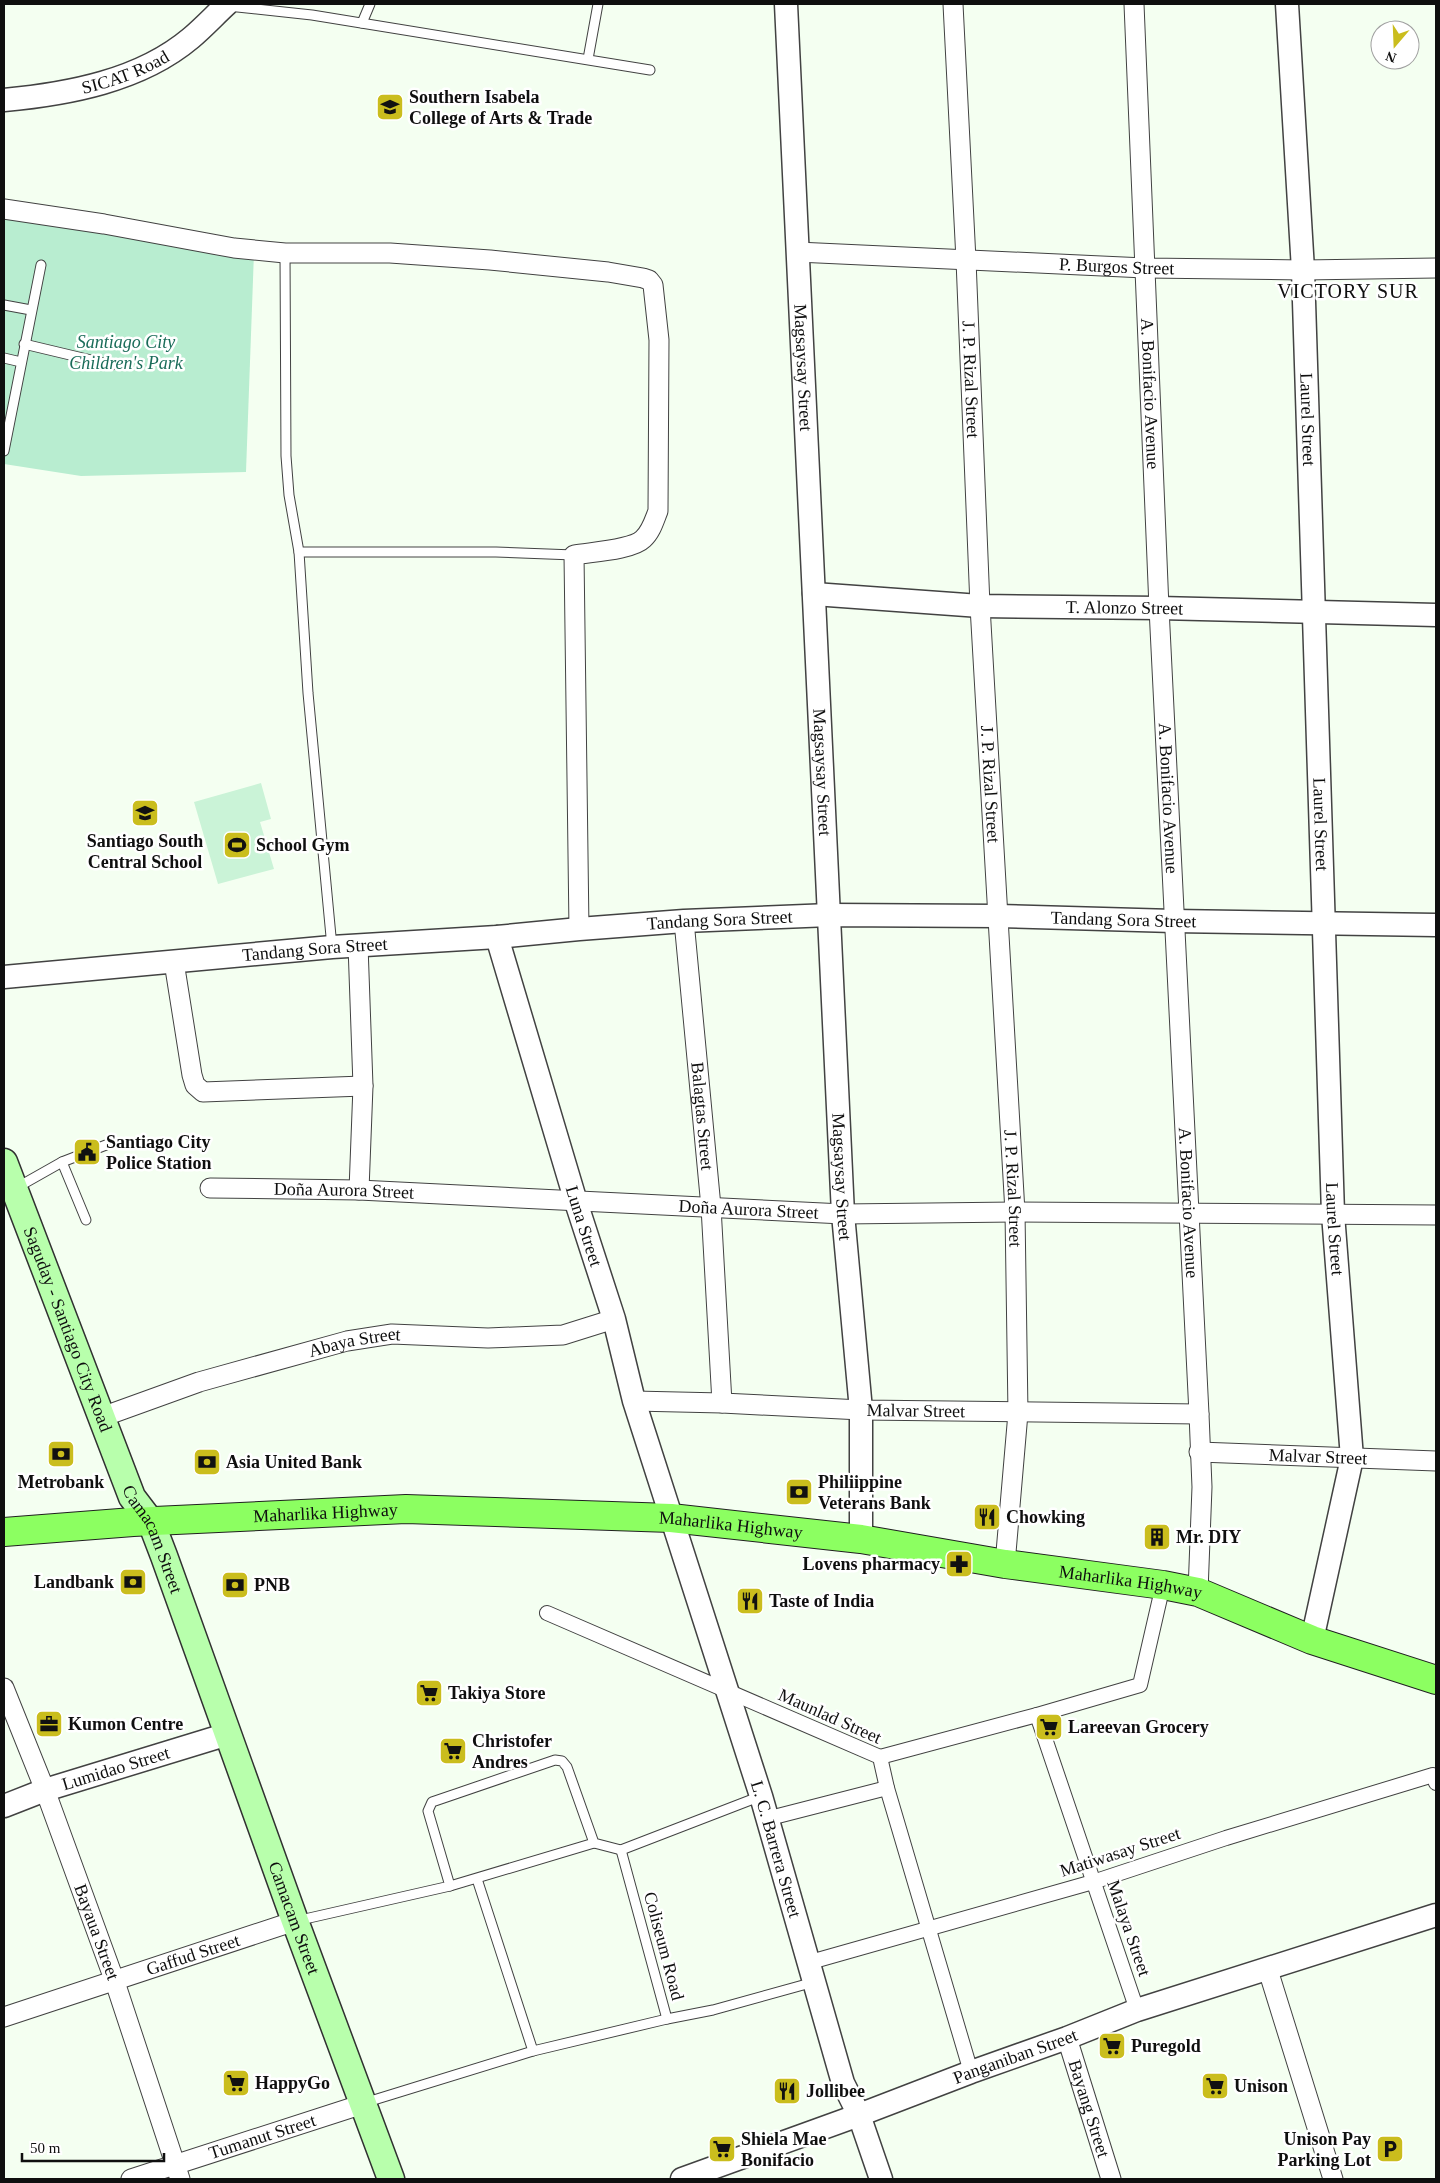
<svg xmlns="http://www.w3.org/2000/svg" width="1440" height="2183" viewBox="0 0 1440 2183" font-family="'Times New Roman',serif">
<rect width="100%" height="100%" fill="#f4fff1"/>
<polygon fill="#b8edd0" points="4,211 254,252 246,472 81,476 4,464"/>
<polygon fill="#caf3d7" points="261,783 271,819 260,822 274,869 218,884 194,802"/>
<g fill="none" stroke-linecap="round" stroke-linejoin="round">
<g stroke="#424242" stroke-width="11">
<g id="service">
<polyline points="228,6 312,15 650,70"/>
<polyline points="362,23 370,4"/>
<polyline points="588,59 598,4"/>
<polyline points="285,253 286,456 289,495 299,552 496,552 574,555"/>
<polyline points="4,305 31,310"/>
<polyline points="24,344 112,365"/>
<polyline points="4,358 21,362"/>
<polyline points="4,451 41,265"/>
<polyline points="299,552 308,693 332,947"/>
<polyline points="62,1162 86,1220"/>
<polyline points="16,1188 62,1162 106,1145"/>
<polyline points="621,1850 667,2019 713,2010 814,1982"/>
<polyline points="450,1886 594,1843"/>
<polyline points="296,1921 450,1886 428,1811 432,1802 555,1760 562,1761 567,1767 594,1843 621,1850 761,1796"/>
<polyline points="533,2051 667,2019"/>
<polyline points="364,2103 533,2051 477,1879"/>
</g>
</g>
<g stroke="#424242" stroke-width="16">
<g id="pedestrian">
<polyline points="547,1613 880,1757 887,1788 971,2072"/>
<polyline points="1037,1715 1137,2010"/>
<polyline points="880,1757 1037,1715 1140,1685 1163,1585"/>
<polyline points="766,1819 887,1788"/>
<polyline points="807,1963 1093,1882 1226,1838 1433,1775 1436,1783"/>
</g>
</g>
<g stroke="#424242" stroke-width="21">
<g id="minor">
<path id="s1" d="M953 4 966 260 980 606 1015 1212 1018 1413 1005 1564"/>
<path id="s2" d="M1134 4 1159 608 1199 1414 1202 1487 1198 1592"/>
<path d="M4 209 104 224 234 248 285 253H390L490 260 608 272 643 278 649 280 653 285 659 340 658 511C654 521 651 532 643 539 632 550 590 552 574 555L579 929"/>
<path id="s3" d="M797 252 1145 268 1303 270 1436 268"/>
<path id="s4" d="M684 921 711 1207 722 1403"/>
<polyline points="358,945 363,1086 359,1190"/>
<polyline points="174,962 192,1075 195,1085 203,1092 363,1086"/>
<path id="s5" d="M210 1188 359 1190 843 1214 1015 1212 1436 1215"/>
<path id="s6" d="M634 1401 722 1403 861 1410 1199 1414"/>
<path id="s7" d="M102 1417 199 1382 347 1341 392 1334 488 1338 563 1335 614 1319"/>
<path id="s8" d="M1199 1452 1436 1461"/>
<path id="s9" d="M4 1688 45 1790 115 1982 180 2179"/>
<polyline points="1268,1970 1333,2179"/>
<path id="s10" d="M4 2017 295 1921"/>
<path id="s11" d="M1067 2038 1111 2179"/>
<path id="s12" d="M131 2179 363 2104"/>
</g>
</g>
<g stroke="#424242" stroke-width="25">
<g id="tertiary">
<path id="s13" d="M786 4 843 1214 861 1410V1539"/>
<path id="s14" d="M1287 4 1303 270 1333 1214 1352 1458 1312 1640"/>
<path id="s15" d="M4 100C68 94 140 81 191 38 204 27 215 15 227 4"/>
<path id="s16" d="M814 594 980 606 1159 608 1436 615"/>
<path id="s17" d="M497 937 576 1202 614 1319 634 1401 761 1796 843 2083 859 2115 881 2179"/>
<path id="s18" d="M4 977 332 947 497 937 579 929 684 921 830 915 998 916 1173 921 1436 925"/>
<path id="s19" d="M4 1806 45 1790 228 1734"/>
<path id="s20" d="M682 2179 859 2115 971 2072 1067 2038 1137 2010 1436 1915"/>
</g>
</g>
<g stroke="#313131" stroke-width="29">
<g id="secondary">
<path id="s21" d="M4 1162 132 1497 151 1522 164 1556 295 1921 391 2179"/>
</g>
</g>
<g stroke="#202020" stroke-width="30">
<g id="primary">
<path id="s22" d="M4 1532 133 1522 406 1509 671 1518 861 1539 1005 1564 1163 1585 1198 1592 1312 1640 1436 1680"/>
</g>
</g>
<use href="#service" stroke="#fff" stroke-width="9"/>
<use href="#pedestrian" stroke="#fff" stroke-width="14"/>
<use href="#minor" stroke="#fff" stroke-width="19"/>
<use href="#tertiary" stroke="#fff" stroke-width="22"/>
<use href="#secondary" stroke="#b8ffac" stroke-width="26"/>
<use href="#primary" stroke="#8cff61" stroke-width="28"/>
</g>
<defs>
<g id="university-square" transform="scale(1.4375)"><rect x="-9" y="-9" width="18" height="18" rx="4" fill="#cabd1d" stroke="#fff"/><path d="M0-5L7-2L0 1L-7-2ZM-4 1L0 2.5L4 1V4Q0 6-4 4Z" fill="#111"/></g>
<g id="school-square" transform="scale(1.4375)"><rect x="-9" y="-9" width="18" height="18" rx="4" fill="#cabd1d" stroke="#fff"/><path d="M0-5L7-2L0 1L-7-2ZM-4 1L0 2.5L4 1V4Q0 6-4 4Z" fill="#111"/></g>
<g id="stadium-square" transform="scale(1.4375)"><rect x="-9" y="-9" width="18" height="18" rx="4" fill="#cabd1d" stroke="#fff"/><path d="M0-5a6.5 5 0 1 0 0 10a6.5 5 0 1 0 0-10ZM-3.5-1.8h7v3.6h-7Z" fill="#111"/></g>
<g id="civic-square" transform="scale(1.4375)"><rect x="-9" y="-9" width="18" height="18" rx="4" fill="#cabd1d" stroke="#fff"/><path d="M-.6-6.5H3V-4.5H.6V-3L4-1V1h2V6H-6V1h2V-1L-.6-3ZM-1.2 2.5V6h2.4V2.5Z" fill="#111"/></g>
<g id="bank-square" transform="scale(1.4375)"><rect x="-9" y="-9" width="18" height="18" rx="4" fill="#cabd1d" stroke="#fff"/><path d="M-6-4H6V4H-6ZM0-2.3a2.3 2.3 0 1 0 0 4.6a2.3 2.3 0 1 0 0-4.6Z" fill="#111"/></g>
<g id="restaurant-square" transform="scale(1.4375)"><rect x="-9" y="-9" width="18" height="18" rx="4" fill="#cabd1d" stroke="#fff"/><path d="M-5-6h1v4h1v-4h1v4h1v-4h1v5L-1.5 .5V6h-2V.5L-5-1ZM5-6V6H3V1.5H1.5Q1.5-4 5-6Z" fill="#111"/></g>
<g id="building-square" transform="scale(1.4375)"><rect x="-9" y="-9" width="18" height="18" rx="4" fill="#cabd1d" stroke="#fff"/><path d="M-4-6H4V6H1V3H-1V6H-4ZM-2.5-4.3h1.7v1.8h-1.7ZM.8-4.3h1.7v1.8H.8ZM-2.5-1h1.7V.8h-1.7ZM.8-1h1.7V.8H.8Z" fill="#111"/></g>
<g id="pharmacy-square" transform="scale(1.4375)"><rect x="-9" y="-9" width="18" height="18" rx="4" fill="#cabd1d" stroke="#fff"/><path d="M-2-6h4v4h4v4h-4v4h-4v-4h-4v-4h4Z" fill="#111"/></g>
<g id="supermarket-square" transform="scale(1.4375)"><rect x="-9" y="-9" width="18" height="18" rx="4" fill="#cabd1d" stroke="#fff"/><path d="M-6-5.5h2.5l.6 2H6L4.5 2H-2.5L-4.4-4H-6ZM-1.5 3.2a1.3 1.3 0 1 0 .1 0ZM3 3.2a1.3 1.3 0 1 0 .1 0Z" fill="#111"/></g>
<g id="office-square" transform="scale(1.4375)"><rect x="-9" y="-9" width="18" height="18" rx="4" fill="#cabd1d" stroke="#fff"/><path d="M-6-3h4V-5.5h4V-3h4V5H-6ZM-1-4.5V-3h2v-1.5ZM-6 0V1H6V0Z" fill="#111"/></g>
<g id="parking-square" transform="scale(1.4375)"><rect x="-9" y="-9" width="18" height="18" rx="4" fill="#cabd1d" stroke="#fff"/><path d="M-3.5-5.5H1a3.5 3.5 0 0 1 0 7H-1V5.5H-3.5ZM-1-3.4V-.6H.8a1.4 1.4 0 0 0 0-2.8Z" fill="#111"/></g>
</defs>
<g fill-rule="evenodd">
<use href="#university-square" x="390" y="107"/>
<use href="#school-square" x="145" y="813"/>
<use href="#stadium-square" x="237" y="845"/>
<use href="#civic-square" x="87" y="1152"/>
<use href="#bank-square" x="61" y="1454"/>
<use href="#bank-square" x="207" y="1462"/>
<use href="#bank-square" x="799" y="1492"/>
<use href="#restaurant-square" x="987" y="1517"/>
<use href="#building-square" x="1157" y="1537"/>
<use href="#pharmacy-square" x="959" y="1564"/>
<use href="#bank-square" x="133" y="1582"/>
<use href="#bank-square" x="235" y="1585"/>
<use href="#restaurant-square" x="750" y="1601"/>
<use href="#supermarket-square" x="429" y="1693"/>
<use href="#office-square" x="49" y="1724"/>
<use href="#supermarket-square" x="1049" y="1727"/>
<use href="#supermarket-square" x="453" y="1751"/>
<use href="#supermarket-square" x="1112" y="2046"/>
<use href="#supermarket-square" x="236" y="2083"/>
<use href="#supermarket-square" x="1215" y="2086"/>
<use href="#restaurant-square" x="787" y="2091"/>
<use href="#supermarket-square" x="722" y="2149"/>
<use href="#parking-square" x="1390" y="2149"/>
</g>
<g text-anchor="middle" stroke-width="5" stroke-linejoin="round" paint-order="stroke">
<g font-size="18" fill="#0f0f0f" stroke="#fff">
<text dy="6" stroke="none"><textPath href="#s15" startOffset="125">SICAT Road</textPath></text>
<text dy="6" stroke="none"><textPath href="#s3" startOffset="320">P. Burgos Street</textPath></text>
<text dy="6" stroke="none"><textPath href="#s13" startOffset="364">Magsaysay Street</textPath></text>
<text dy="6" stroke="none"><textPath href="#s1" startOffset="376">J. P. Rizal Street</textPath></text>
<text dy="6" stroke="none"><textPath href="#s2" startOffset="390">A. Bonifacio Avenue</textPath></text>
<text dy="6" stroke="none"><textPath href="#s14" startOffset="416">Laurel Street</textPath></text>
<text dy="6" stroke="none"><textPath href="#s16" startOffset="311">T. Alonzo Street</textPath></text>
<text dy="6" stroke="none"><textPath href="#s13" startOffset="769">Magsaysay Street</textPath></text>
<text dy="6" stroke="none"><textPath href="#s1" startOffset="781">J. P. Rizal Street</textPath></text>
<text dy="6" stroke="none"><textPath href="#s2" startOffset="795">A. Bonifacio Avenue</textPath></text>
<text dy="6" stroke="none"><textPath href="#s14" startOffset="821">Laurel Street</textPath></text>
<text dy="6" stroke="none"><textPath href="#s18" startOffset="1122">Tandang Sora Street</textPath></text>
<text dy="6" stroke="none"><textPath href="#s18" startOffset="718">Tandang Sora Street</textPath></text>
<text dy="6" stroke="none"><textPath href="#s18" startOffset="312">Tandang Sora Street</textPath></text>
<text dy="6" stroke="none"><textPath href="#s4" startOffset="196">Balagtas Street</textPath></text>
<text dy="6" stroke="none"><textPath href="#s13" startOffset="1174">Magsaysay Street</textPath></text>
<text dy="6" stroke="none"><textPath href="#s1" startOffset="1186">J. P. Rizal Street</textPath></text>
<text dy="6" stroke="none"><textPath href="#s5" startOffset="134">Doña Aurora Street</textPath></text>
<text dy="6" stroke="none"><textPath href="#s2" startOffset="1200">A. Bonifacio Avenue</textPath></text>
<text dy="6" stroke="none"><textPath href="#s5" startOffset="539">Doña Aurora Street</textPath></text>
<text dy="6" stroke="none"><textPath href="#s17" startOffset="302">Luna Street</textPath></text>
<text dy="6" stroke="none"><textPath href="#s14" startOffset="1226">Laurel Street</textPath></text>
<text dy="6" stroke="none"><textPath href="#s21" startOffset="179">Saguday - Santiago City Road</textPath></text>
<text dy="6" stroke="none"><textPath href="#s7" startOffset="264">Abaya Street</textPath></text>
<text dy="6" stroke="none"><textPath href="#s6" startOffset="282">Malvar Street</textPath></text>
<text dy="6" stroke="none"><textPath href="#s8" startOffset="119">Malvar Street</textPath></text>
<text dy="6" stroke="none"><textPath href="#s22" startOffset="322">Maharlika Highway</textPath></text>
<text dy="6" stroke="none"><textPath href="#s22" startOffset="728">Maharlika Highway</textPath></text>
<text dy="6" stroke="none"><textPath href="#s21" startOffset="406">Camacam Street</textPath></text>
<text dy="6" stroke="none"><textPath href="#s22" startOffset="1132">Maharlika Highway</textPath></text>
<text transform="translate(830 1716) rotate(24)" y="6">Maunlad Street</text>
<text dy="6" stroke="none"><textPath href="#s19" startOffset="118">Lumidao Street</textPath></text>
<text dy="6" stroke="none"><textPath href="#s17" startOffset="954">L. C. Barrera Street</textPath></text>
<text transform="translate(1120 1852) rotate(-18)" y="6">Matiwasay Street</text>
<text dy="6" stroke="none"><textPath href="#s21" startOffset="811">Camacam Street</textPath></text>
<text transform="translate(1129 1928) rotate(71)" y="6">Malaya Street</text>
<text dy="6" stroke="none"><textPath href="#s9" startOffset="261">Bayaua Street</textPath></text>
<text transform="translate(664 1946) rotate(75)" y="6">Coliseum Road</text>
<text dy="6" stroke="none"><textPath href="#s10" startOffset="199">Gaffud Street</textPath></text>
<text dy="6" stroke="none"><textPath href="#s20" startOffset="355">Panganiban Street</textPath></text>
<text dy="6" stroke="none"><textPath href="#s11" startOffset="74">Bayang Street</textPath></text>
<text dy="6" stroke="none"><textPath href="#s12" startOffset="138">Tumanut Street</textPath></text>
</g>
<g font-size="18" font-weight="bold" fill="#0f0f0f" stroke="#fff" text-anchor="start">
<text x="409" y="103">Southern Isabela<tspan x="409" dy="21">College of Arts &amp; Trade</tspan></text>
<text x="145" y="847" text-anchor="middle">Santiago South<tspan x="145" dy="21">Central School</tspan></text>
<text x="256" y="851">School Gym</text>
<text x="106" y="1148">Santiago City<tspan x="106" dy="21">Police Station</tspan></text>
<text x="226" y="1468">Asia United Bank</text>
<text x="61" y="1488" text-anchor="middle">Metrobank</text>
<text x="818" y="1488">Philiippine<tspan x="818" dy="21">Veterans Bank</tspan></text>
<text x="1006" y="1523">Chowking</text>
<text x="1176" y="1543">Mr. DIY</text>
<text x="940" y="1570" text-anchor="end">Lovens pharmacy</text>
<text x="114" y="1588" text-anchor="end">Landbank</text>
<text x="254" y="1591">PNB</text>
<text x="769" y="1607">Taste of India</text>
<text x="448" y="1699">Takiya Store</text>
<text x="68" y="1730">Kumon Centre</text>
<text x="1068" y="1733">Lareevan Grocery</text>
<text x="472" y="1747">Christofer<tspan x="472" dy="21">Andres</tspan></text>
<text x="1131" y="2052">Puregold</text>
<text x="255" y="2089">HappyGo</text>
<text x="1234" y="2092">Unison</text>
<text x="806" y="2097">Jollibee</text>
<text x="741" y="2145">Shiela Mae<tspan x="741" dy="21">Bonifacio</tspan></text>
<text x="1371" y="2145" text-anchor="end">Unison Pay<tspan x="1371" dy="21">Parking Lot</tspan></text>
</g>
<g font-size="18" font-style="italic" fill="#1a6c59" stroke="#fff">
<text x="126" y="348">Santiago City<tspan x="126" dy="21">Children's Park</tspan></text>
</g>
<g font-size="20" letter-spacing="1" fill="#0f0f0f" stroke="#fff">
<text x="1348" y="298">VICTORY SUR</text>
</g>
</g>
<rect width="1440" height="2183" fill="none" stroke="#0f0f0f" stroke-width="10"/>
<g transform="translate(1395 45) rotate(199)"><circle r="24" fill="#ffffff" stroke="#9f9f9f"/>
<path d="M0-4L9 19L0 12L-9 19Z" fill="#cabd1d"/>
<text y="-8" font-size="14" font-weight="bold" text-anchor="middle" fill="#0f0f0f">N</text>
</g>
<path d="M22 2153v8h142v-8" fill="none" stroke="#0f0f0f" stroke-width="2.5"/>
<text x="30" y="2153" font-size="15" fill="#0f0f0f" stroke="#ffffff" stroke-width="4" paint-order="stroke">50 m</text>
</svg>
